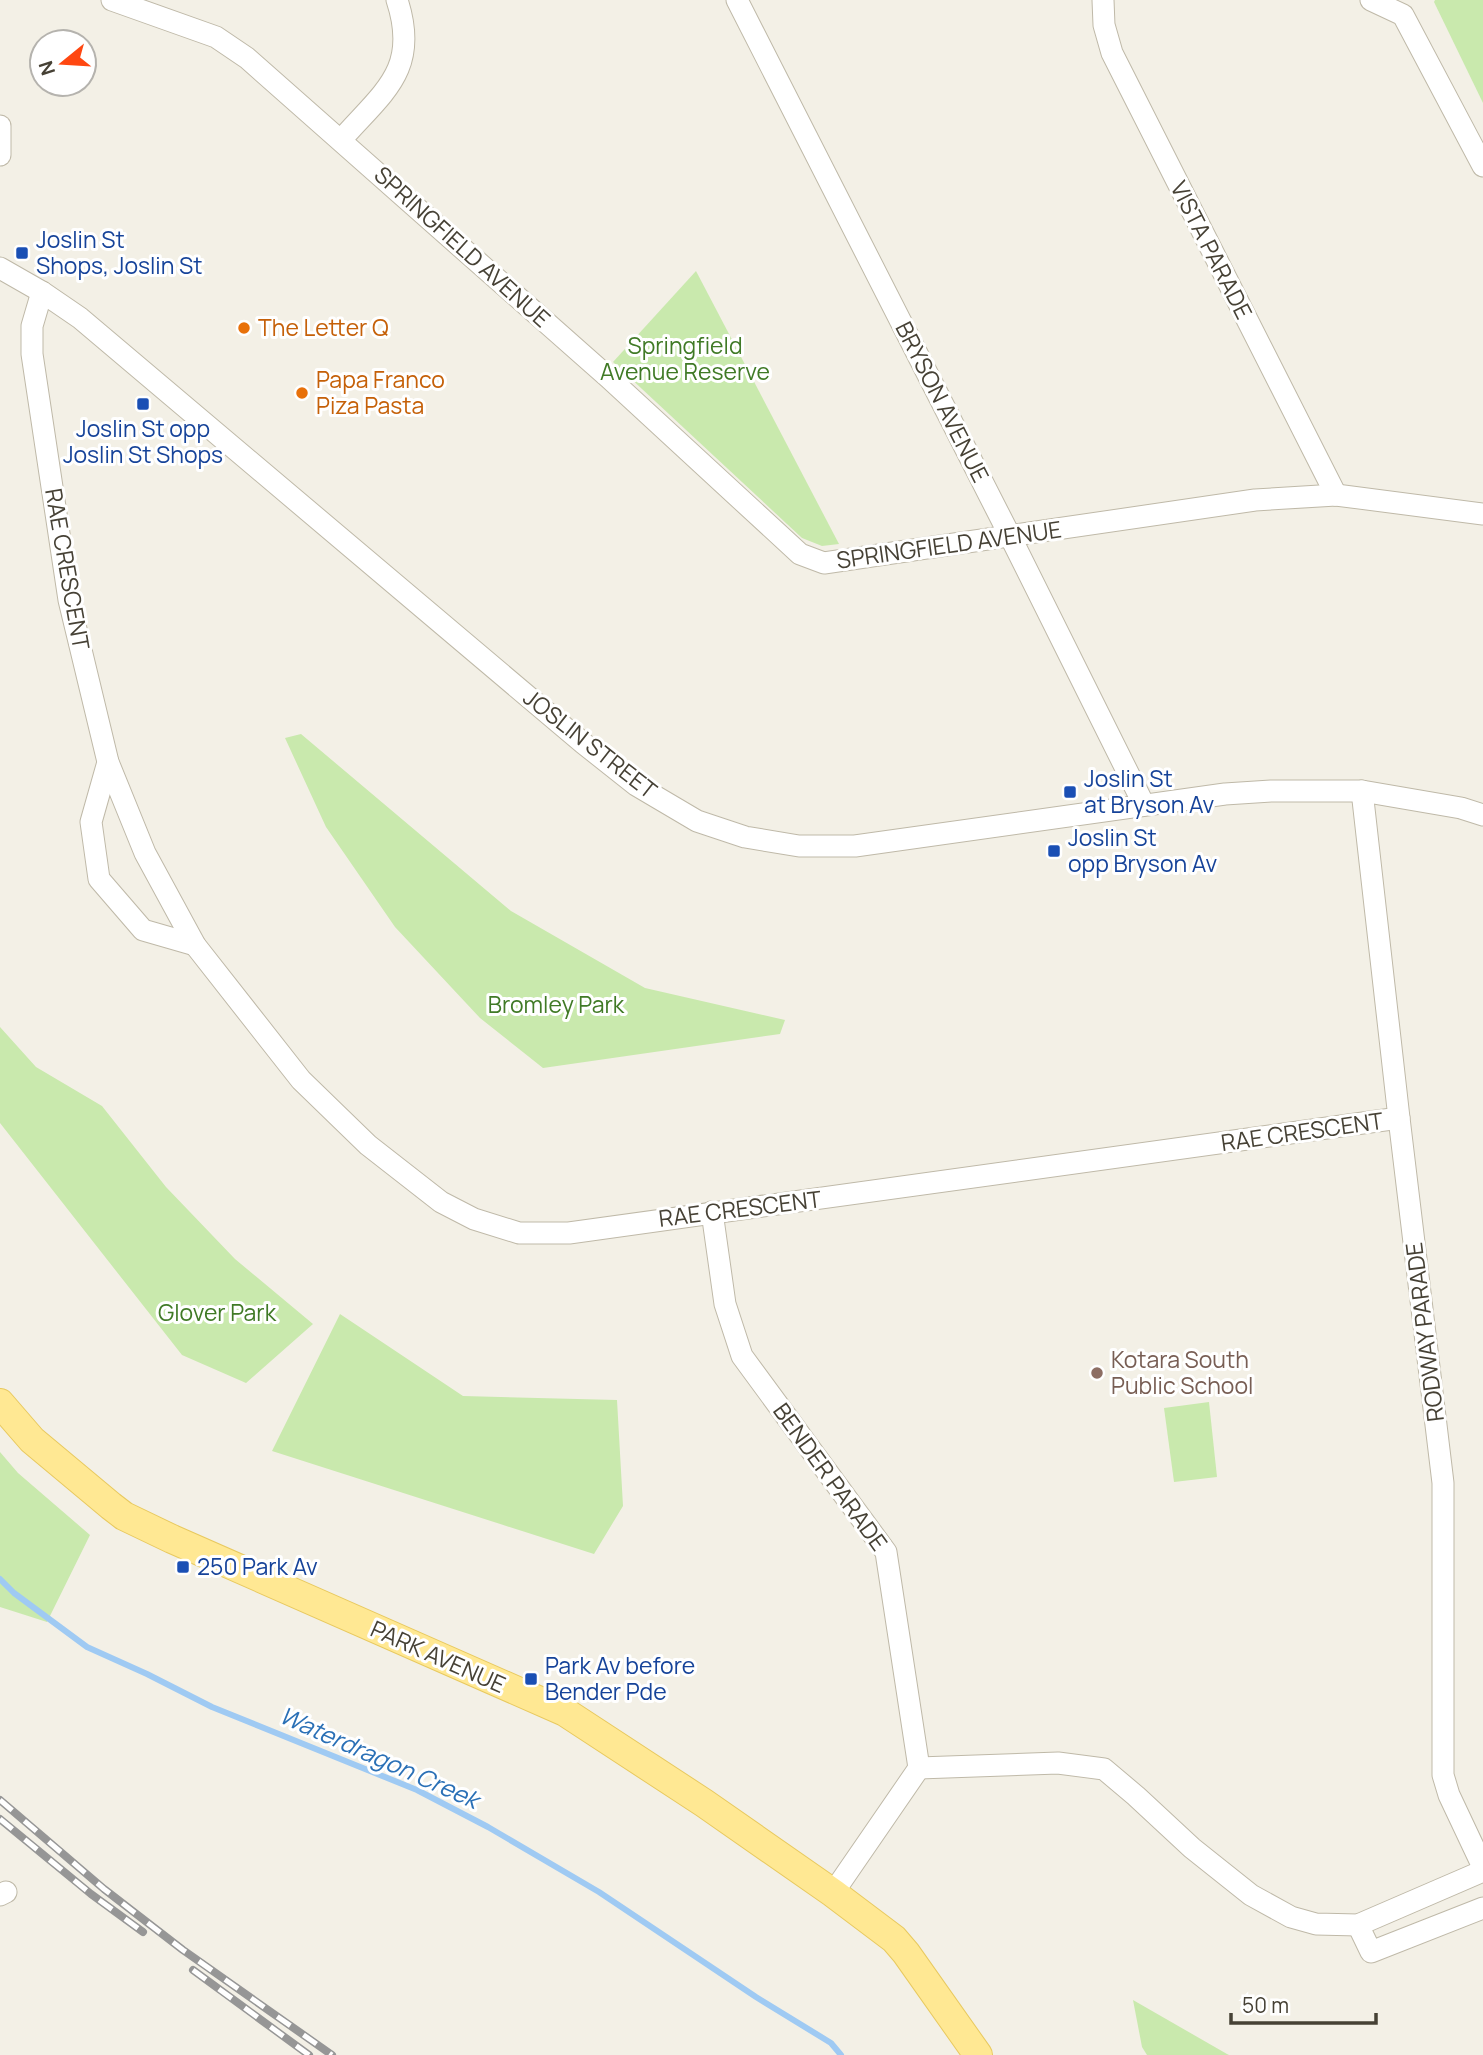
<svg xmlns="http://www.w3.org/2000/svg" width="1483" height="2055" viewBox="0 0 1483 2055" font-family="Manrope,sans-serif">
<rect width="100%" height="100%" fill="#f3f0e6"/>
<g fill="#c9e9ad">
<polygon points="1435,0 1483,0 1483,103 1434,2"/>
<polygon points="696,271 839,544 822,546 802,538 613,362"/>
<polygon points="301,734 511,911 645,988 785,1020 780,1034 543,1068 480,1018 395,927 326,827 285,738"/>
<polygon points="0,1027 36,1067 102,1106 166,1187 235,1259 313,1324 246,1383 182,1355 0,1123"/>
<polygon points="340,1314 463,1396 617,1400 623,1506 594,1554 272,1451"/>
<polygon points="1209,1402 1217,1477 1174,1482 1164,1408"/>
<polygon points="0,1452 18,1473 90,1535 47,1622 0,1607"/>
<polygon points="1133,2000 1227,2054 1229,2055 1147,2055 1142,2047"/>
</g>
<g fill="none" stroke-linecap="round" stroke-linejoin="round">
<polyline stroke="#9fcaf3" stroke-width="6" points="0,1579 14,1593 87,1647 147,1674 212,1707 417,1790 488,1827 599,1892 756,1997 831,2043 841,2055"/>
<g stroke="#bfb9a8" stroke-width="23">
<g id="minor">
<polyline points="112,0 216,37 247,58 609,378 800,554 824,563 1255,500 1336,495 1483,514"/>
<polyline points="737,0 1010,536 1144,805"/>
<polyline points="1103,0 1104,25 1112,53 1336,495"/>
<polyline points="1371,0 1403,15 1483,166"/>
<polyline points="0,126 0,155"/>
<path d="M341 140C383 92 420 70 397 0"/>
<polyline points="0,268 42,292 80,318 583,743 636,785 697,821 745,837 799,846 855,846 1225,794 1271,791 1362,791 1461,808 1483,815"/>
<polyline points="42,292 32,326 32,354 69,600 108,762 145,853 195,945 301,1080 368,1145 441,1202 474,1219 519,1233 569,1233 1399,1118"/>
<polyline points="108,762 91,822 99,879 143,930 195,945"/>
<polyline points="1362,791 1399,1118 1443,1483 1443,1775 1449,1795 1483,1867"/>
<polyline points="712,1212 725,1304 742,1356 886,1552 919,1768 833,1893"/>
<polyline points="919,1768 1058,1763 1104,1769 1136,1796 1192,1848 1251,1895 1291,1917 1316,1924 1358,1925 1483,1871"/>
<polyline points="0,1895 6,1892"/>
<polyline points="1358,1925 1371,1952 1483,1908"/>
</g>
</g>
<g stroke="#e8c95f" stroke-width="30">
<polyline id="major" points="0,1403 32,1440 111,1506 124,1516 172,1539 565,1712 704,1803 833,1893 894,1939 906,1953 978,2055"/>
</g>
<use href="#minor" stroke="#fff" stroke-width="21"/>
<use href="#major" stroke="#ffe893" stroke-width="28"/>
<g stroke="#969696" stroke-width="8">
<g id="rail">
<polyline points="0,1800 104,1889 183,1950 332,2055"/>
<polyline points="0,1819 91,1894 143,1932"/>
<polyline points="193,1970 309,2055"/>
</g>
</g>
<use href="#rail" stroke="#fff" stroke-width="5" stroke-dasharray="16" stroke-linecap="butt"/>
</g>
<g fill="#1a4fb4" stroke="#fff" stroke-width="2.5">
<rect x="15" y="246" width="14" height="14" rx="3.5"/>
<rect x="136" y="397" width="14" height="14" rx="3.5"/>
<rect x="1063" y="785" width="14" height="14" rx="3.5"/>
<rect x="1047" y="844" width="14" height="14" rx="3.5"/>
<rect x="176" y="1560" width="14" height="14" rx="3.5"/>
<rect x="524" y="1672" width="14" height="14" rx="3.5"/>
</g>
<g fill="#e8710a" stroke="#fff" stroke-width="2.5">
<circle cx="244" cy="328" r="7"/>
<circle cx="302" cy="393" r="7"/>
</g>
<circle fill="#8d6e63" stroke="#fff" stroke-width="2.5" cx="1097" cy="1373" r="7"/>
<g text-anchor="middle" stroke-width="6" stroke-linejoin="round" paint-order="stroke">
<g font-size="23" fill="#164399" stroke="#fff" text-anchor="start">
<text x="36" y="248">Joslin St<tspan x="36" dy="26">Shops, Joslin St</tspan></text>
<text x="143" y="437" text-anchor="middle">Joslin St opp<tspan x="143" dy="26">Joslin St Shops</tspan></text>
<text x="1084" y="787">Joslin St<tspan x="1084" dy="26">at Bryson Av</tspan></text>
<text x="1068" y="846">Joslin St<tspan x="1068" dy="26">opp Bryson Av</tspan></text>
<text x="197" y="1575">250 Park Av</text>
<text x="545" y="1674">Park Av before<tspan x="545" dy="26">Bender Pde</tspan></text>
</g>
<g font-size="23" fill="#464135" stroke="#fff">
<text transform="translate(462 247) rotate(42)" y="8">SPRINGFIELD AVENUE</text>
<text transform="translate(1211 250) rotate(63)" y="8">VISTA PARADE</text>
<text transform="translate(942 402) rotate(63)" y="8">BRYSON AVENUE</text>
<text transform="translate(949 545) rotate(-8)" y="8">SPRINGFIELD AVENUE</text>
<text transform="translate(67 569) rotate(80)" y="8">RAE CRESCENT</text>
<text transform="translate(590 744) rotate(38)" y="8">JOSLIN STREET</text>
<text transform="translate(1302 1132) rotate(-8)" y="8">RAE CRESCENT</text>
<text transform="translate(740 1209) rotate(-7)" y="8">RAE CRESCENT</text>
<text transform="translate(1425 1332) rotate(-97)" y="8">RODWAY PARADE</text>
<text transform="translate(830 1477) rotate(54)" y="8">BENDER PARADE</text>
<text transform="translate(438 1657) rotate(24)" y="8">PARK AVENUE</text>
</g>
<g font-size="23" fill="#c56008" stroke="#fff" text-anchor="start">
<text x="258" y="336">The Letter Q</text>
<text x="316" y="388">Papa Franco<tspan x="316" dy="26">Piza Pasta</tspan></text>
</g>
<g font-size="23" fill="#407a26" stroke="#fff">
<text x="685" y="354">Springfield<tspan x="685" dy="26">Avenue Reserve</tspan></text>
<text x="556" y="1013">Bromley Park</text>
<text x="217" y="1321">Glover Park</text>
</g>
<g font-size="23" fill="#785e54" stroke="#fff" text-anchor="start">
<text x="1111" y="1368">Kotara South<tspan x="1111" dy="26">Public School</tspan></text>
</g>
<g font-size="24" font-style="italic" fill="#2a70b6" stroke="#fff">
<text transform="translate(379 1758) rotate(24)" y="8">Waterdragon Creek</text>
</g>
</g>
<g transform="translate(63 63) rotate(252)"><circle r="33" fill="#ffffff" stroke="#b5b3ae" stroke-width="2"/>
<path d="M0-5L12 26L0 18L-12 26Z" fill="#ff4711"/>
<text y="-10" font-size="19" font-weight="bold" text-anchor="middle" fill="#464135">N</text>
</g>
<path d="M1231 2013v10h145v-10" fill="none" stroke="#464135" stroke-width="3.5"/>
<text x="1242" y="2013" font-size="21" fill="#464135" stroke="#ffffff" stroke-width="5" paint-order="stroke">50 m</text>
</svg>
